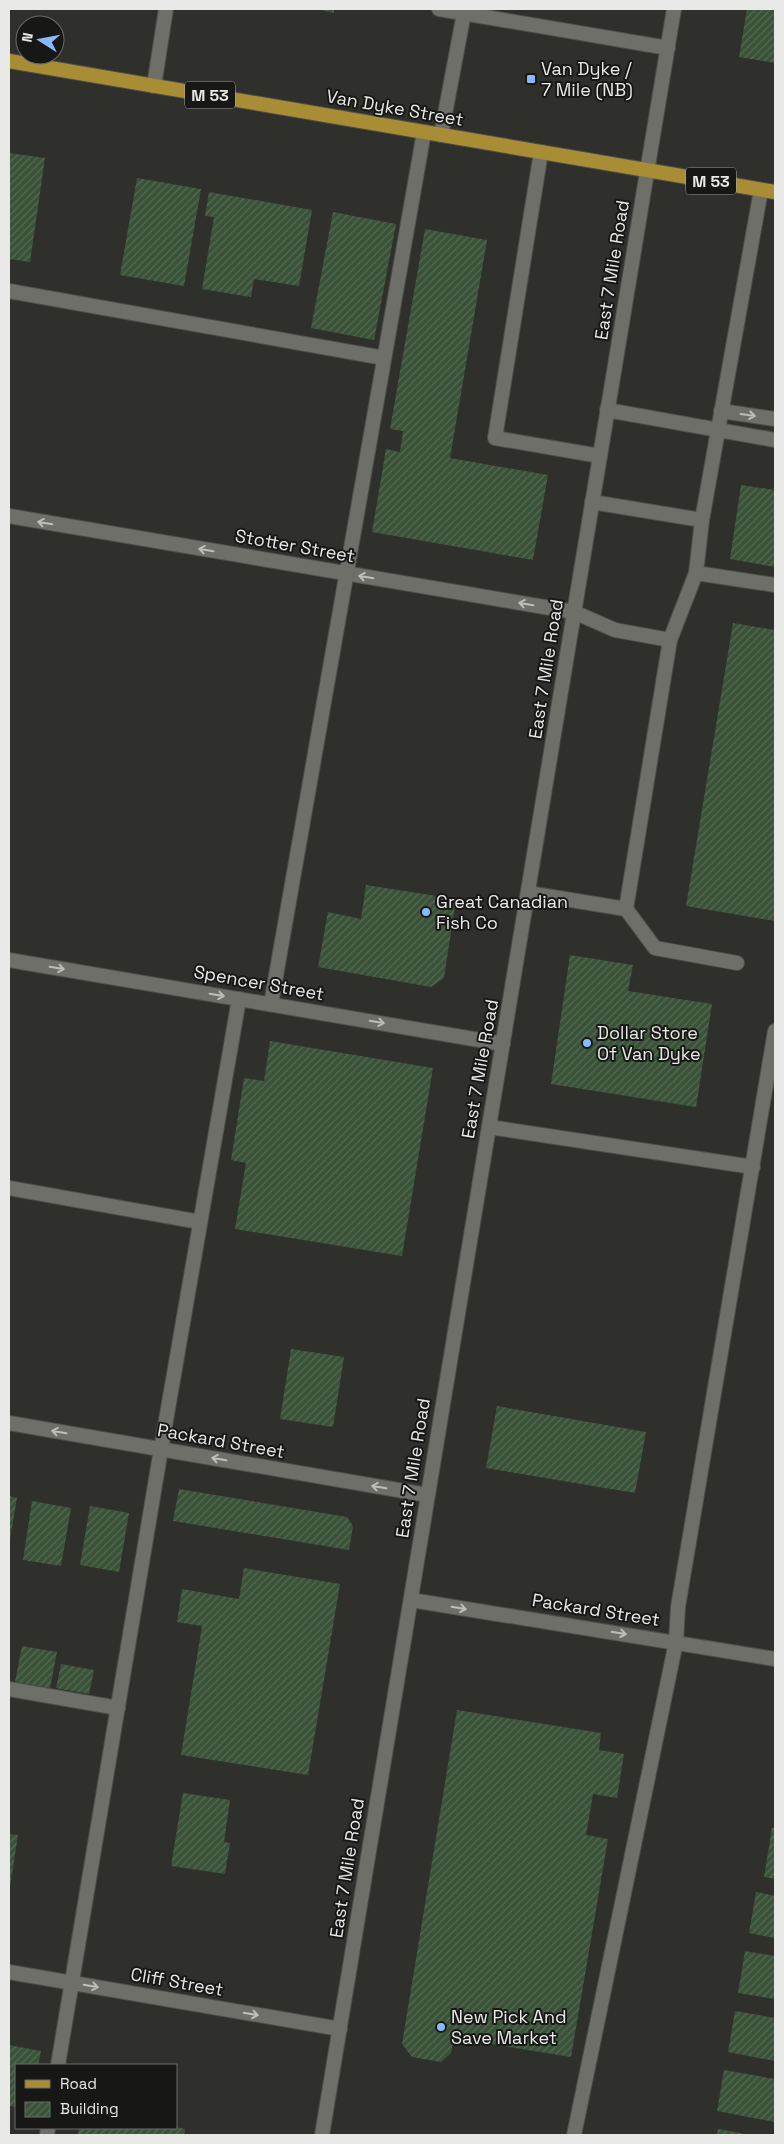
<svg xmlns="http://www.w3.org/2000/svg" width="784" height="2144" viewBox="0 0 784 2144" font-family="'Space Grotesk',sans-serif">
<defs>
<pattern id="building-hatch" width="6" height="6" patternUnits="userSpaceOnUse" patternTransform="scale(1.25)"><rect width="6" height="6" fill="#3a5238"/><path d="M-1 1l2-2M0 6l6-6M5 7l2-2" fill="none" stroke="#566b55"/></pattern>
</defs>
<rect width="100%" height="100%" fill="#2f302b"/>
<g fill="url(#building-hatch)">
<polygon points="315,9 334,9 334,13"/>
<polygon points="747,9 775,9 775,63 739,57"/>
<polygon points="9,153 45,158 30,262 9,259"/>
<polygon points="137,178 201,189 184,286 120,275"/>
<polygon points="209,192 312,210 299,286 254,279 251,297 202,289 214,217 205,216"/>
<polygon points="333,212 396,224 374,340 311,328"/>
<polygon points="425,229 487,240 450,458 548,475 533,560 372,532 386,449 400,452 403,431 390,429"/>
<polygon points="741,485 775,490 775,567 730,559"/>
<polygon points="733,623 775,630 775,921 686,906"/>
<polygon points="366,885 456,899 444,978 431,987 318,967 328,912 361,919"/>
<polygon points="570,955 633,965 628,991 712,1004 696,1107 551,1084"/>
<polygon points="270,1041 433,1068 402,1256 235,1229 246,1163 231,1160 244,1078 264,1081"/>
<polygon points="291,1349 344,1357 333,1427 280,1419"/>
<polygon points="497,1406 646,1432 635,1493 486,1468"/>
<polygon points="179,1489 347,1517 353,1526 349,1550 173,1521"/>
<polygon points="9,1496 17,1498 10,1539 9,1539"/>
<polygon points="32,1501 71,1508 61,1566 23,1560"/>
<polygon points="90,1506 129,1513 119,1572 80,1565"/>
<polygon points="244,1568 340,1584 308,1775 181,1755 202,1626 177,1622 182,1589 239,1599"/>
<polygon points="22,1646 57,1652 50,1688 15,1682"/>
<polygon points="61,1664 94,1670 89,1694 56,1688"/>
<polygon points="457,1710 601,1733 599,1750 624,1754 617,1798 593,1794 586,1835 608,1839 571,2057 454,2038 451,2053 441,2062 412,2057 402,2044"/>
<polygon points="183,1793 230,1800 224,1842 230,1843 225,1874 171,1866"/>
<polygon points="772,1828 775,1828 775,1879 764,1877"/>
<polygon points="9,1834 18,1835 10,1887 9,1887"/>
<polygon points="756,1892 775,1896 775,1938 749,1933"/>
<polygon points="745,1951 775,1956 775,1999 738,1993"/>
<polygon points="735,2011 775,2018 775,2061 728,2052"/>
<polygon points="9,2045 41,2051 38,2065 16,2065 16,2107 9,2106"/>
<polygon points="724,2070 775,2079 775,2122 717,2111"/>
<polygon points="176,2127 185,2129 184,2135 78,2135 79,2128"/>
<polygon points="718,2129 746,2134 746,2135 717,2135"/>
</g>
<g fill="none" stroke-linecap="round" stroke-linejoin="round">
<g stroke="#4e4f4b" stroke-width="16">
<g id="service">
<polyline points="439,9 668,48"/>
<polyline points="441,135 464,13"/>
<polyline points="541,152 495,438 600,456"/>
<polyline points="9,291 384,358"/>
<polyline points="607,410 775,440"/>
<polyline points="721,411 775,419"/>
<polyline points="592,502 702,520 696,573 775,585"/>
<polyline points="702,520 761,190"/>
<polyline points="670,640 696,573"/>
<polyline points="528,893 626,909 670,640 615,630 574,612"/>
<polyline points="626,909 655,948 737,963"/>
<polyline points="271,1004 424,132"/>
<polyline points="489,1127 753,1167"/>
<polyline points="9,1188 200,1222"/>
<polyline points="9,1689 118,1708"/>
<polyline points="58,2065 161,1449 239,999"/>
<polyline points="47,2135 48,2128"/>
<polyline points="574,2135 676,1642 678,1607 775,1031"/>
</g>
</g>
<g stroke="#4e4f4b" stroke-width="16">
<g id="minor">
<polyline points="154,86 166,9"/>
<polyline points="9,516 574,612"/>
<polyline points="9,960 503,1044"/>
<polyline points="9,1423 427,1495"/>
<polyline points="411,1600 775,1659"/>
<polyline points="9,1972 340,2029"/>
</g>
</g>
<g stroke="#4e4f4b" stroke-width="16">
<polyline id="tertiary" points="322,2135 674,9"/>
</g>
<g stroke="#4e4f4b" stroke-width="16">
<polyline id="primary" points="9,61 775,192"/>
</g>
<use href="#service" stroke="#6e6f69" stroke-width="14"/>
<use href="#minor" stroke="#6e6f69" stroke-width="14"/>
<use href="#tertiary" stroke="#6e6f69" stroke-width="14"/>
<use href="#primary" stroke="#a98d34" stroke-width="14"/>
</g>
<defs><path id="oneway-shaft" d="M-6 0H5M1.5-3L5.5 0L1.5 3" fill="none" stroke-width="1.6" stroke-linecap="round" stroke-linejoin="round" transform="scale(1.25)"/></defs>
<g stroke="#bebfbb">
<use href="#oneway-shaft" transform="translate(748 415) rotate(8)"/>
<use href="#oneway-shaft" transform="translate(45 523) rotate(-170)"/>
<use href="#oneway-shaft" transform="translate(206 550) rotate(-170)"/>
<use href="#oneway-shaft" transform="translate(366 577) rotate(-170)"/>
<use href="#oneway-shaft" transform="translate(526 604) rotate(-170)"/>
<use href="#oneway-shaft" transform="translate(57 968) rotate(10)"/>
<use href="#oneway-shaft" transform="translate(217 995) rotate(10)"/>
<use href="#oneway-shaft" transform="translate(377 1022) rotate(10)"/>
<use href="#oneway-shaft" transform="translate(59 1432) rotate(-170)"/>
<use href="#oneway-shaft" transform="translate(219 1459) rotate(-170)"/>
<use href="#oneway-shaft" transform="translate(379 1487) rotate(-170)"/>
<use href="#oneway-shaft" transform="translate(459 1608) rotate(9)"/>
<use href="#oneway-shaft" transform="translate(619 1633) rotate(9)"/>
<use href="#oneway-shaft" transform="translate(91 1986) rotate(10)"/>
<use href="#oneway-shaft" transform="translate(251 2014) rotate(10)"/>
</g>
<g fill="#87bbfb" stroke="#171816" stroke-width="2">
<rect x="526" y="74" width="10" height="10" rx="2.5"/>
<circle cx="426" cy="912" r="5"/>
<circle cx="587" cy="1043" r="5"/>
<circle cx="441" cy="2027" r="5"/>
</g>
<g text-anchor="middle" stroke-width="4" stroke-linejoin="round" paint-order="stroke">
<g fill="#171816" stroke="#aaaba8" stroke-width="1">
<rect x="185" y="81.5" width="50" height="27" rx="4"/>
<rect x="686" y="167.5" width="50" height="27" rx="4"/>
</g>
<g font-size="16" font-weight="bold" fill="#e9eae7">
<text x="210" y="101">M 53</text>
<text x="711" y="187">M 53</text>
</g>
<g font-size="18" fill="#e9eae7" stroke="#171816" text-anchor="start">
<text x="541" y="75">Van Dyke /<tspan x="541" dy="21">7 Mile (NB)</tspan></text>
<text x="436" y="908">Great Canadian<tspan x="436" dy="21">Fish Co</tspan></text>
<text x="597" y="1039">Dollar Store<tspan x="597" dy="21">Of Van Dyke</tspan></text>
<text x="451" y="2023">New Pick And<tspan x="451" dy="21">Save Market</tspan></text>
</g>
<g font-size="18" fill="#e9eae7" stroke="#171816">
<text transform="translate(395 108) rotate(10)" y="6">Van Dyke Street</text>
<text transform="translate(612 270) rotate(-81)" y="6">East 7 Mile Road</text>
<text transform="translate(295 546) rotate(10)" y="6">Stotter Street</text>
<text transform="translate(546 669) rotate(-81)" y="6">East 7 Mile Road</text>
<text transform="translate(259 983) rotate(10)" y="6">Spencer Street</text>
<text transform="translate(480 1069) rotate(-80)" y="6">East 7 Mile Road</text>
<text transform="translate(221 1441) rotate(10)" y="6">Packard Street</text>
<text transform="translate(413 1468) rotate(-81)" y="6">East 7 Mile Road</text>
<text transform="translate(596 1610) rotate(9)" y="6">Packard Street</text>
<text transform="translate(347 1868) rotate(-81)" y="6">East 7 Mile Road</text>
<text transform="translate(177 1982) rotate(10)" y="6">Cliff Street</text>
</g>
</g>
<rect width="784" height="2144" fill="none" stroke="#e9eae7" stroke-width="20"/>
<rect x="15" y="2064" width="162" height="65" fill="#171816" stroke="#6b6c6a"/>
<rect x="25" y="2080" width="25" height="8" fill="#a98d34" stroke="#6b6c6a"/>
<text x="60" y="2089" font-size="15" fill="#e9eae7">Road</text>
<rect x="25" y="2102" width="25" height="15" fill="url(#building-hatch)" stroke="#6b6c6a"/>
<text x="60" y="2114" font-size="15" fill="#e9eae7">Building</text>
<g transform="translate(40 40) rotate(281)"><circle r="24" fill="#171816" stroke="#6b6c6a"/>
<path d="M0-4L9 19L0 12L-9 19Z" fill="#87bbfb"/>
<text y="-8" font-size="14" font-weight="bold" text-anchor="middle" fill="#e9eae7">N</text>
</g>
</svg>
